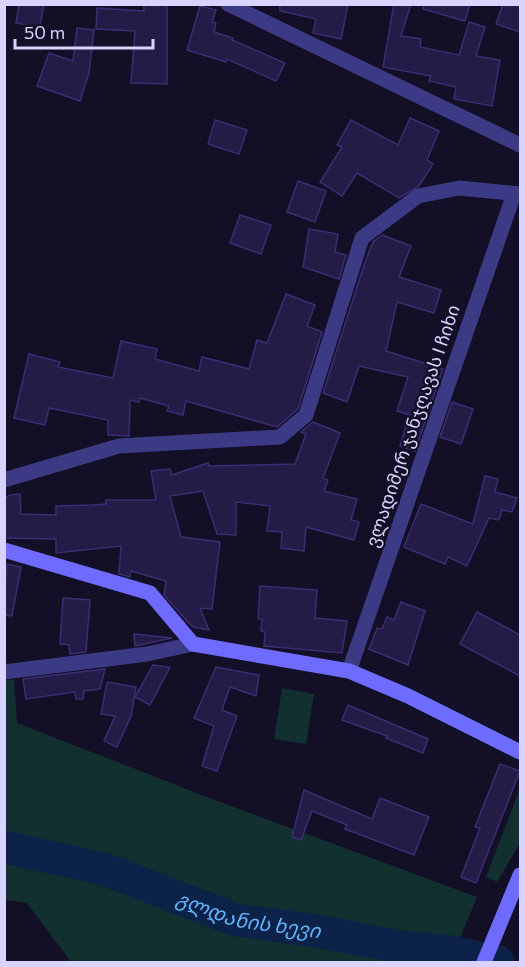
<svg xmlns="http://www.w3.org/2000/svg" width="525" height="967" viewBox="0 0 525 967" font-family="Commissioner,'Noto Sans Georgian',sans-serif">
<rect width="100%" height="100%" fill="#130f26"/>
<g fill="#12302f">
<polygon points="5,680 14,680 17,723 207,797 477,897 450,962 71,962 27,903 5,900"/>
<polygon points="282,688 314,694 306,744 274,739"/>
<polygon points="520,788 520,843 497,882 486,877"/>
</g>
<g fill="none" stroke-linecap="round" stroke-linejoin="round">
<path stroke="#0c2248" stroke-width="33" id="s1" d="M4 847 104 869 236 920 317 931 401 947 451 952 498 962"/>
</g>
<g fill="#241b47" stroke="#3b2d73" stroke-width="1.5">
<polygon points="19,4 44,4 40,27 16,23"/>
<polygon points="144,4 167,4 167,84 131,83 135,31 96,29 97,8 144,11"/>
<polygon points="280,4 348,4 341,39 313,33 316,19 280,11"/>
<polygon points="394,4 411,4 401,36 421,39 420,47 459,55 469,22 485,27 476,56 500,60 492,106 454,99 456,87 429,81 431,76 383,67"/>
<polygon points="424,4 470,4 465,21 423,9"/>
<polygon points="503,4 520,4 520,32 496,24"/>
<polygon points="200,6 216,10 212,22 216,23 214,32 233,38 232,40 285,63 276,81 227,59 226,62 187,50"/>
<polygon points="77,28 94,30 89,73 80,101 37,86 49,53 73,61"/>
<polygon points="410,118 439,131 427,160 433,164 419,186 399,198 357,173 342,196 320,182 342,147 337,145 351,120 398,145"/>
<polygon points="215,120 247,130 239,154 208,144"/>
<polygon points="298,181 326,191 315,222 287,212"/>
<polygon points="240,215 271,225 261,254 230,243"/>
<polygon points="309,229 338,234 335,252 346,255 339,279 303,267"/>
<polygon points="382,235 411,246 399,277 441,290 434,313 397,302 386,351 443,369 415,451 400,446 409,415 397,411 408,377 359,366 347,402 323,393 365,262 373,242"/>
<polygon points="286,294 315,305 307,326 322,332 298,409 277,427 186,401 183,415 167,411 169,406 140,398 139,402 130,400 129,436 108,435 108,420 49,408 45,425 14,418 29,354 60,362 58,367 113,378 121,341 157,349 155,359 199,371 202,357 249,369 257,340 267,343"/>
<polygon points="452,402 473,409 461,444 440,437"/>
<polygon points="313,422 340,433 323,478 328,480 324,491 357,499 351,520 359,522 354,540 306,527 304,551 281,548 282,532 267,531 270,506 236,502 236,535 217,534 203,491 170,496 181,537 220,542 212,609 200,608 209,630 193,627 187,621 164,595 166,581 131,571 130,577 119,574 121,546 56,553 56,539 4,538 4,499 10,495 20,494 21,514 56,515 56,506 93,505 106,504 106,500 156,500 151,471 170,469 172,475 208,463 209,466 295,464 306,434 301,432"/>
<polygon points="485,476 498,479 495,492 517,498 512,512 502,510 499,520 489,518 467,566 448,557 445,564 404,547 421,504 473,524"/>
<polygon points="7,564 21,567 12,616 4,615"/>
<polygon points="260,586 317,590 315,618 347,621 342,653 264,646 265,632 261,631 262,619 258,619"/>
<polygon points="63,598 90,600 86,652 70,654 69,645 60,644"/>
<polygon points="401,602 425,611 408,665 369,649 377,628 382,629 387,617 394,620"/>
<polygon points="477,612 520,635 520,676 460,644"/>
<polygon points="134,634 172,638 135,646"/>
<polygon points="153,665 170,667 150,705 135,697"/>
<polygon points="216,667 259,675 256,696 230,687 222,710 237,716 217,771 202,766 214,726 194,718"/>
<polygon points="105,669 100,689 84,691 83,699 76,699 75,692 26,699 23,679"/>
<polygon points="107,682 136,687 131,716 117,747 104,741 115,716 101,714"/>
<polygon points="348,705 428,739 423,753 386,738 387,736 342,720"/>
<polygon points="500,764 520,771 476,883 461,877 480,828 475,827"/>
<polygon points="304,790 372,819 380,798 429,817 414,855 345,829 347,825 312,811 301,840 292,837"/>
</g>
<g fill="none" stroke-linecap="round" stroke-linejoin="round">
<g stroke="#3d3a85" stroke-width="15">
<polyline points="228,4 520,145"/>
<polyline points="4,480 119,446 280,437 306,415 362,238 418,196 459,188 520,194"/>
<polyline points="349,671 514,194"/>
<polyline points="4,672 147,654 193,644"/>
</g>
<g stroke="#6f6bff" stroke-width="15">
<polyline points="4,550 150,593 193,644 349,671 408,696 520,752"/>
<polyline points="484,962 520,875"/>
</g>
</g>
<g text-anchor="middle" stroke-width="4.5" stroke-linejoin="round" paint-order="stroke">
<g font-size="18" fill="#d9d4ff" stroke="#130f26">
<text transform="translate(413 426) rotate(-71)" y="6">ვლადიმერ ჯანჯღავას I ჩიხი</text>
</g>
<g font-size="20" font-style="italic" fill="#62b6ff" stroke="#130f26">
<text dy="7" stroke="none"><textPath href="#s1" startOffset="255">გლდანის ხევი</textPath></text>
</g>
</g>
<rect width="525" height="967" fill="none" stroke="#d9d4ff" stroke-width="12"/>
<path d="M15 39v9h138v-9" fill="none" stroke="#d9d4ff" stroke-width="3"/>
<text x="24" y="39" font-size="18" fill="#d9d4ff" stroke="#130f26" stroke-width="4.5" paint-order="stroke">50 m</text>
</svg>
